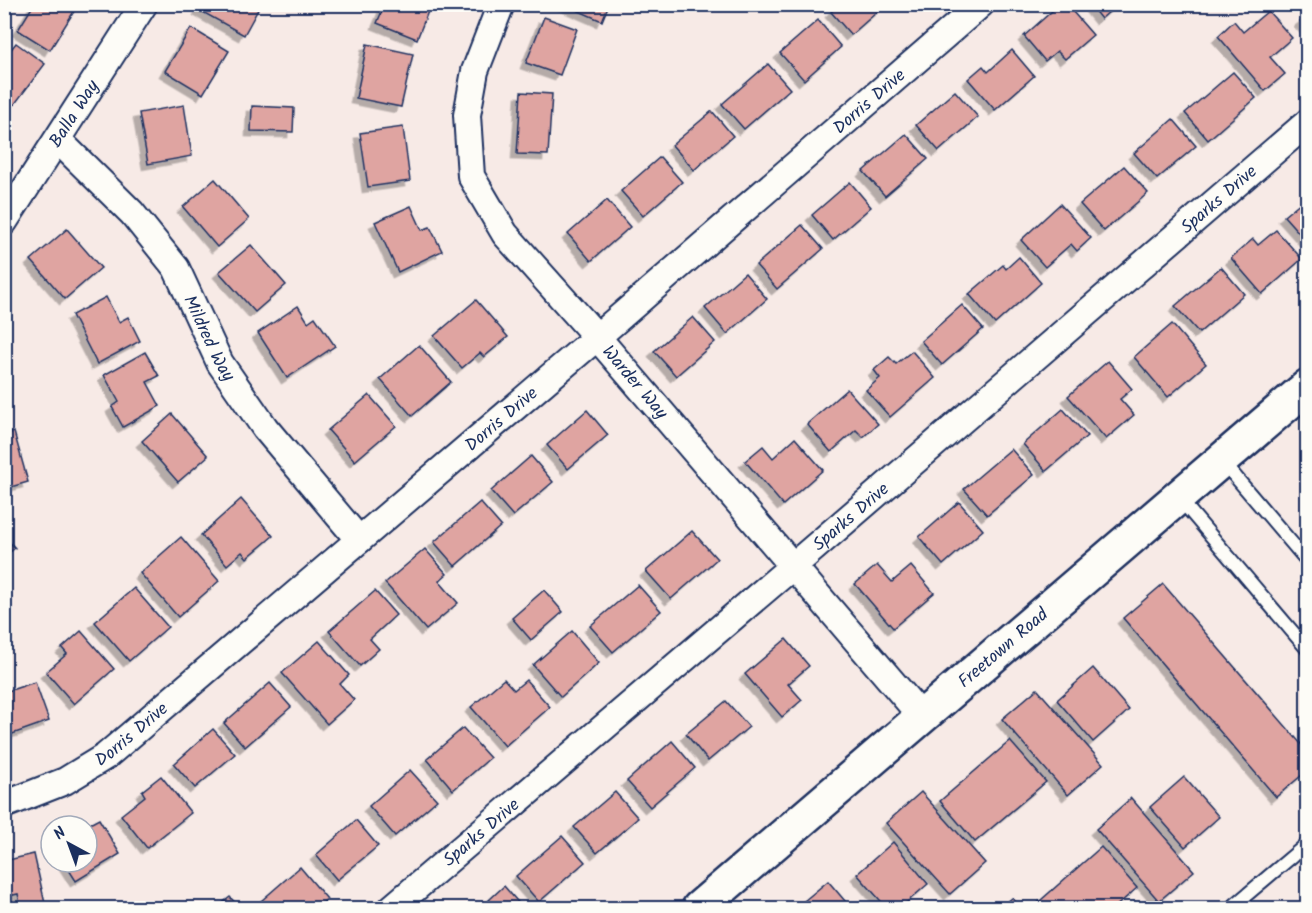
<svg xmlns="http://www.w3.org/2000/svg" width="1312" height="913" viewBox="0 0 1312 913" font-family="Kalam,sans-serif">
<defs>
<filter id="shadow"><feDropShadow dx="-5.5" dy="5.5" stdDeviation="0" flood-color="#0004"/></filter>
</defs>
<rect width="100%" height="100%" fill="#f7eae6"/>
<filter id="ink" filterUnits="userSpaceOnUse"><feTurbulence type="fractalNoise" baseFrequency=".0167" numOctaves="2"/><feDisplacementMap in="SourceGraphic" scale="12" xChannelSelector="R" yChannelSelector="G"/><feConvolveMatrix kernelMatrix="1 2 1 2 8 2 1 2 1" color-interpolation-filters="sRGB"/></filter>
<g filter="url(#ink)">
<g fill="#dfa4a1" stroke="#1b2f5e" stroke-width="1.5" filter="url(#shadow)">
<polygon points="34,4 78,5 50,50 18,30"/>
<polygon points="202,4 261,4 244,35 199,10"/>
<polygon points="385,4 431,4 417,39 377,23"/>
<polygon points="563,4 609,4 602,21"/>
<polygon points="839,4 886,4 851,35 831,12"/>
<polygon points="1060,4 1066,4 1093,35 1065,59 1057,51 1045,61 1024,36"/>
<polygon points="1089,4 1118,4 1101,19"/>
<polygon points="1268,11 1292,38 1270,57 1285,74 1265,91 1218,36 1234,21 1243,32"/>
<polygon points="1308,15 1308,30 1300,21"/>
<polygon points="544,17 577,29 560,75 526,63"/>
<polygon points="818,20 841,47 804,80 780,53"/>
<polygon points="191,28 229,51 203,94 165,71"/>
<polygon points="16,43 45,64 14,105 4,98 4,58"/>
<polygon points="367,44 413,54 401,107 356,98"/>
<polygon points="1012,50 1034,76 995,110 968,79 983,66 988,72"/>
<polygon points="768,64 790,89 744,129 722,104"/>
<polygon points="1233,72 1256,98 1208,140 1185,113"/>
<polygon points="955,91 978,117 939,151 916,125"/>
<polygon points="521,92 552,94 548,155 517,154"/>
<polygon points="184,105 192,156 148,164 139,113"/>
<polygon points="252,106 294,108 293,132 251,131"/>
<polygon points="712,111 733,136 694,170 672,145"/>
<polygon points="4,113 11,118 4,126"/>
<polygon points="1173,119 1196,146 1157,179 1134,153"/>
<polygon points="403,127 410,181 368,187 360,133"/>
<polygon points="906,134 928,159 885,196 863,171"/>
<polygon points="660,157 682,182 643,216 621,191"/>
<polygon points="1124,166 1148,193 1104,231 1080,204"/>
<polygon points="215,179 249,219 217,247 183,207"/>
<polygon points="850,182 871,207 833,240 812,215"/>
<polygon points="1308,196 1308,243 1284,216"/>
<polygon points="607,200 630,227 591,261 568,234"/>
<polygon points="1060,204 1091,238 1077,251 1071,244 1045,267 1021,240"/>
<polygon points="411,206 422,230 430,227 442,251 398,272 375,222"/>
<polygon points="802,225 823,249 777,289 756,265"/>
<polygon points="67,229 101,268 65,299 31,260"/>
<polygon points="1276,230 1302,259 1262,294 1231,258 1253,239 1258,245"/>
<polygon points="251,245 286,285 255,312 219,272"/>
<polygon points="1019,257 1041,283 995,324 969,294 1003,265 1006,269"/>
<polygon points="1221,267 1244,294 1199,333 1175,306"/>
<polygon points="745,273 767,299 727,334 705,308"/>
<polygon points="106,297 119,322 128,317 140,341 97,364 72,315"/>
<polygon points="476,300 508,337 484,357 480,353 462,368 434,336"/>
<polygon points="962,305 983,329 942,365 921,341"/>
<polygon points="298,306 308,322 315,317 335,346 287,378 258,333"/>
<polygon points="693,317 715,342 676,376 654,351"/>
<polygon points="1172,324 1206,364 1168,397 1134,357"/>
<polygon points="419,345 451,382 412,416 380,379"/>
<polygon points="912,351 935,378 890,417 866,390 880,378 874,370 889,357 896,364"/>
<polygon points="145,352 159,376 147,382 160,406 123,427 112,407 119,402 104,375"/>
<polygon points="1108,361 1132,389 1120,399 1134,415 1106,439 1068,396"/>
<polygon points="847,389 878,424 863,437 856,430 831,452 807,424"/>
<polygon points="369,395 396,426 355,461 328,430"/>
<polygon points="1063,409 1087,436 1046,471 1023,444"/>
<polygon points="587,410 608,435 568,469 547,445"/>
<polygon points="172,414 208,456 178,482 142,441"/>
<polygon points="14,432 28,482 4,489 4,435"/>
<polygon points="795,438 823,470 783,505 745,461 763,446 773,458"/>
<polygon points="1011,449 1034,475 987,515 964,489"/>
<polygon points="531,456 553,482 513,516 491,491"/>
<polygon points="241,499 273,536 247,558 242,552 227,565 201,535"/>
<polygon points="480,502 501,526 455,566 434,542"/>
<polygon points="959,502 983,530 943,565 919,537"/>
<polygon points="692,531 717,559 671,599 646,571"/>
<polygon points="4,536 15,548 4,557"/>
<polygon points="181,537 219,581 178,617 140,573"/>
<polygon points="425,549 447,574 439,581 458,603 426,630 385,583"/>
<polygon points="877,565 892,582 911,566 934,593 893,628 855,584"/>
<polygon points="1163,584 1308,752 1308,770 1276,797 1123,618"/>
<polygon points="638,585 661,611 613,652 590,626"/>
<polygon points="134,588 168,627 129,661 95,622"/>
<polygon points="544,590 563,612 531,640 512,618"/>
<polygon points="375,591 396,615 370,639 379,649 360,666 329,631"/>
<polygon points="81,631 114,669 74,704 46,672 67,654 62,648"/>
<polygon points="572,631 599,663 561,697 533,665"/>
<polygon points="786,639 809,666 788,684 802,700 782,717 745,674"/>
<polygon points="319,641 349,675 340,684 354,700 327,724 282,673"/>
<polygon points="1093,668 1129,710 1093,742 1057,700"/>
<polygon points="504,679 514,690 526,680 550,707 505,746 471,707"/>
<polygon points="35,682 49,721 4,737 4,683 8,691"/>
<polygon points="270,683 291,707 245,747 224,723"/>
<polygon points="1037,689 1103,764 1068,795 1002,719"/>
<polygon points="726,701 749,727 708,761 686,734"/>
<polygon points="463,728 490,758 453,790 427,759"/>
<polygon points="213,729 235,754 195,788 174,764"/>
<polygon points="672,741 695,768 650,807 627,781"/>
<polygon points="1010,741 1046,782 975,842 940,801"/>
<polygon points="410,770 437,800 395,836 369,806"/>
<polygon points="161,776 191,813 147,848 121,815 145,796 142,791"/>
<polygon points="1184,777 1219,817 1185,847 1150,807"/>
<polygon points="615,792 638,818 597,853 574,827"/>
<polygon points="921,792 985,863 950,894 886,823"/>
<polygon points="1131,798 1194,871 1159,901 1096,829"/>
<polygon points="99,819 120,854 76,881 64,862 87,862 86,826"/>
<polygon points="356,820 378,846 337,880 316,855"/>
<polygon points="562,836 585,862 539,902 516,876"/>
<polygon points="893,842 928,884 900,908 887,908 857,874"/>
<polygon points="1101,847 1137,888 1114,908 1032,908"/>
<polygon points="34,854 46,908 21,908 18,894 4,897 4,861"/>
<polygon points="300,867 327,899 316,908 301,908 299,906 296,908 267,908 261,901"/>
<polygon points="828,881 851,908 800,908 798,906"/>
<polygon points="504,886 523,908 492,908 495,906 489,900"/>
<polygon points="230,897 240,908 216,908"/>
<polygon points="1012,898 1022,908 1000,908"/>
</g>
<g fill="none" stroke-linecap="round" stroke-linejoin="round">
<g stroke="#1b2f5e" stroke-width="16">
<g id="lane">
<polyline points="1222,461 1308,562"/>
<polyline points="1179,498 1308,650"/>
<polyline points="1231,908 1308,843"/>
</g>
</g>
<g stroke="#1b2f5e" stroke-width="30">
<g id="street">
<path id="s1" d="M501 4 475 71 467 115 471 176 505 234 597 337 922 717"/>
<path id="s2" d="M58 140 132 213 176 268 220 363 265 428 359 540"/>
<path id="s3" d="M4 222 144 4"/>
<path id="s4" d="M4 805 65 781 106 756 597 337 981 4"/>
<path id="s5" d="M392 908 793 566 1308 122"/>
</g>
</g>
<g stroke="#1b2f5e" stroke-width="38">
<g id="secondary">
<path id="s6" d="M699 908 1308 386"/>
</g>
</g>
<use href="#lane" stroke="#fdfcf7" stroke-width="12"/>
<use href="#street" stroke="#fdfcf7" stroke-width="26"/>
<use href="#secondary" stroke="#fdfcf7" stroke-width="33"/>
</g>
</g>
<g text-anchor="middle" stroke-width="5" stroke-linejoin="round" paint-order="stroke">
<g font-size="18" fill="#1b2f5e" stroke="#fdfcf7">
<text dy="6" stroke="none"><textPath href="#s4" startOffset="1119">Dorris Drive</textPath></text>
<text dy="6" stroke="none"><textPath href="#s3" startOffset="129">Balla Way</textPath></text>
<text dy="6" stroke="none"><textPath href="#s5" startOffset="1089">Sparks Drive</textPath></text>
<text dy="6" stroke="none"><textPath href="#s2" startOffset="252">Mildred Way</textPath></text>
<text dy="6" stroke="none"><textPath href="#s1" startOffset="442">Warder Way</textPath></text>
<text dy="6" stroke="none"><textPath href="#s4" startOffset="633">Dorris Drive</textPath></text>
<text dy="6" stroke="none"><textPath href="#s5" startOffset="603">Sparks Drive</textPath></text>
<text dy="6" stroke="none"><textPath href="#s6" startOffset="400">Freetown Road</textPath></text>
<text dy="6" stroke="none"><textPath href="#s4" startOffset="147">Dorris Drive</textPath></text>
<text dy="6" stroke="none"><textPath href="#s5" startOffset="117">Sparks Drive</textPath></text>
</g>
</g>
<rect width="1312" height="913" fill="none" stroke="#fdfcf7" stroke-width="24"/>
<rect x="12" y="12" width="1288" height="889" fill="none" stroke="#1b2f5e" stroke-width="2" filter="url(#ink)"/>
<g transform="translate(69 844) rotate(319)"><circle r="28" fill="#fdfcf7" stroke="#a3aaba" stroke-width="1.5"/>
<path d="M0-4.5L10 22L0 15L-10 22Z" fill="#1b2f5e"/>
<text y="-9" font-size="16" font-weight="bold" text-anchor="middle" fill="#1b2f5e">N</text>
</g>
</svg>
